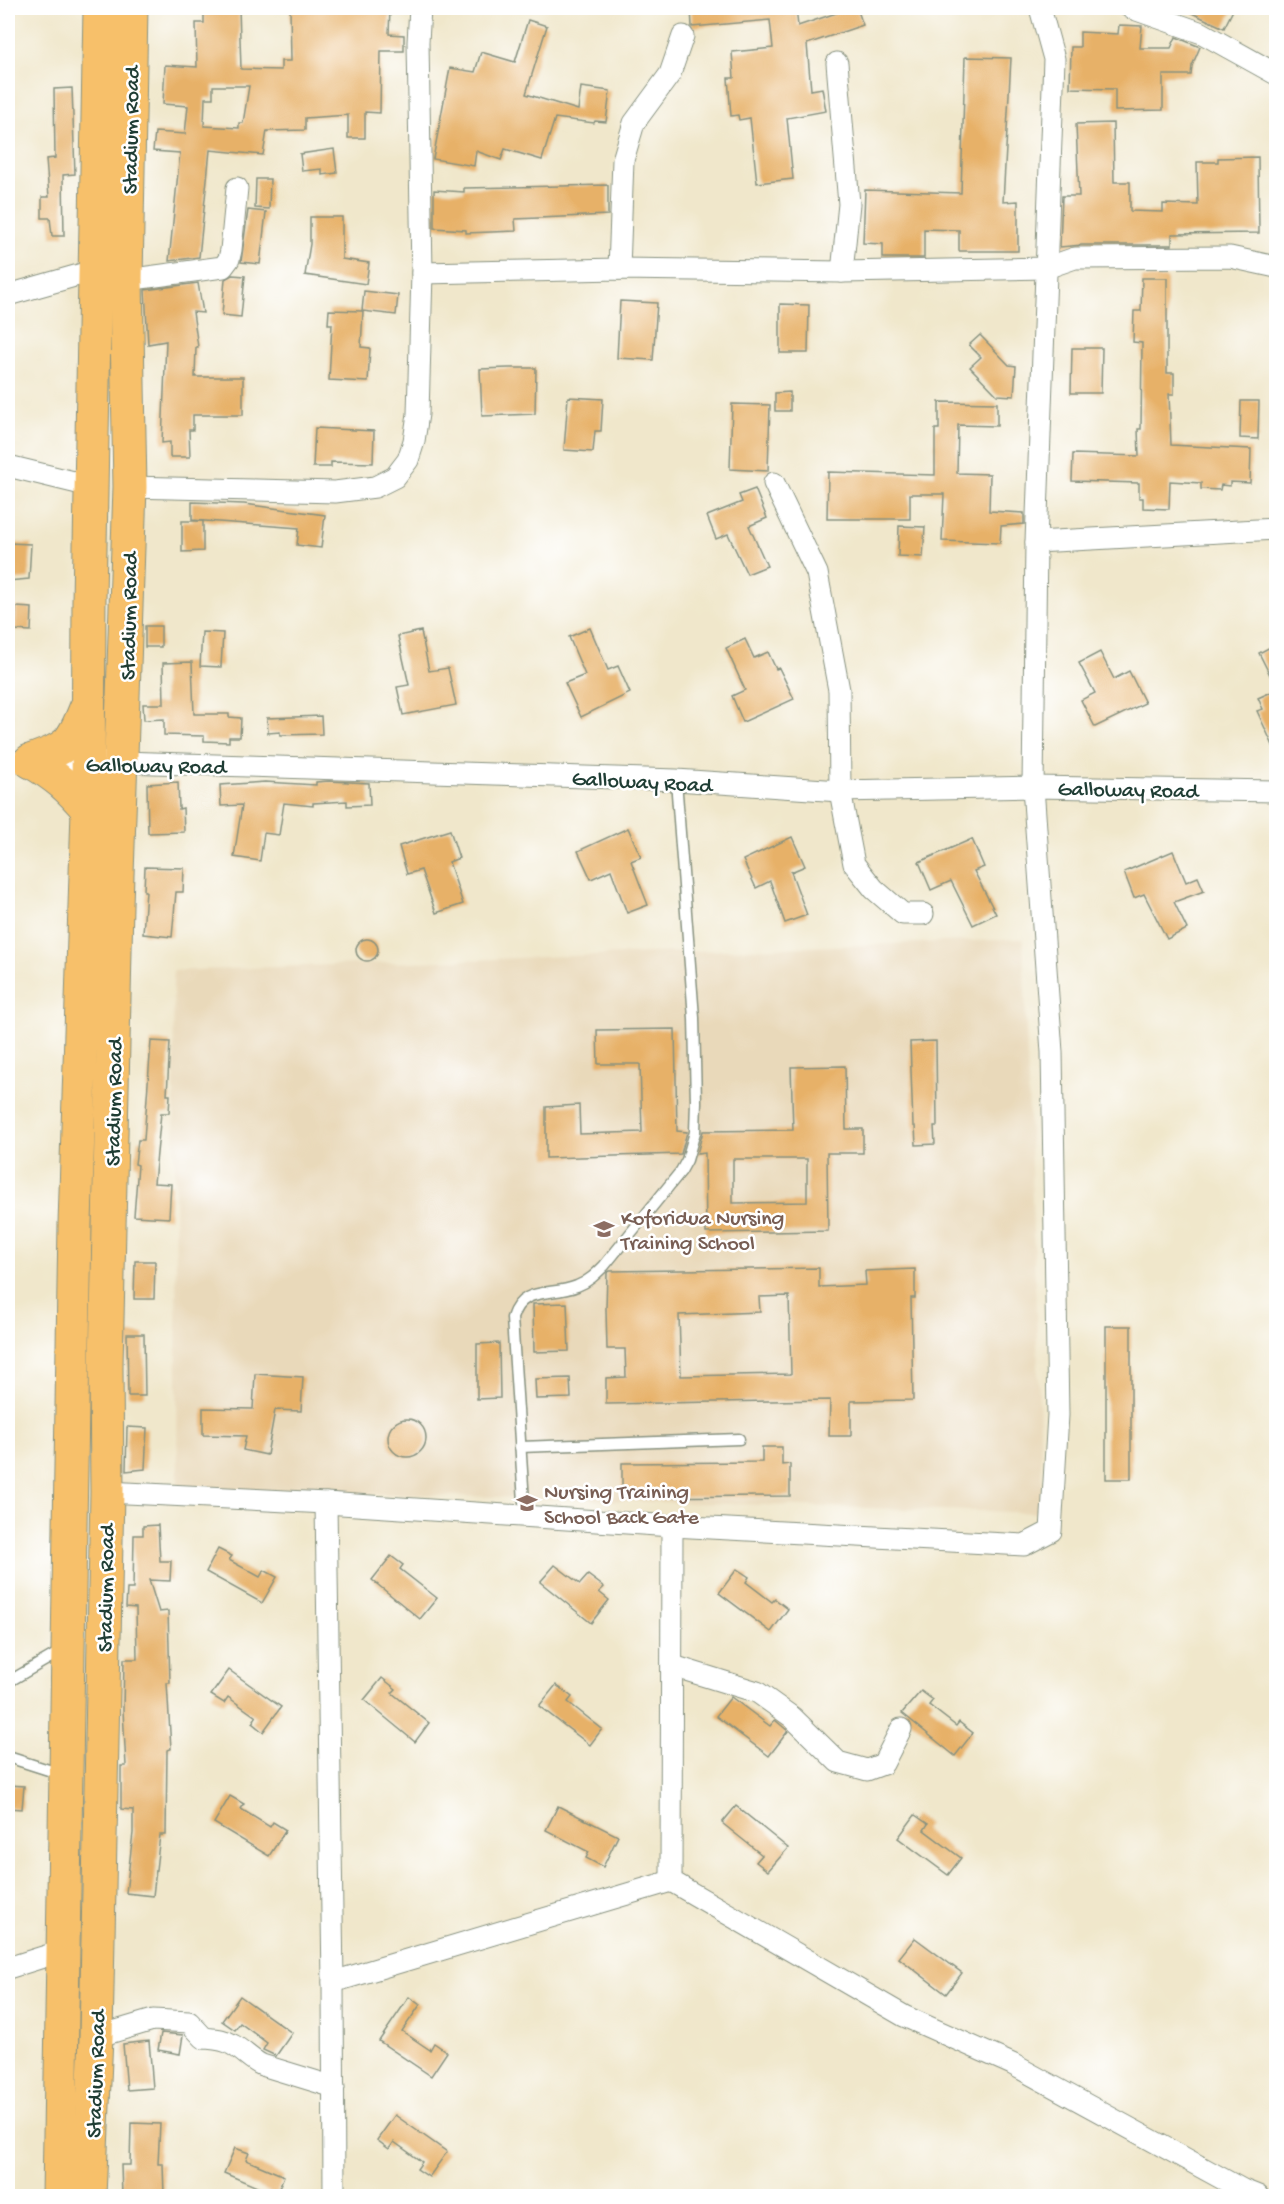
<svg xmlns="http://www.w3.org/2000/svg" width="1284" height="2204" viewBox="0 0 1284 2204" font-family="'Gochi Hand',sans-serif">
<rect width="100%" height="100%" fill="#fff"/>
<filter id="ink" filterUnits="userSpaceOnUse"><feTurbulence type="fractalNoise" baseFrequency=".0167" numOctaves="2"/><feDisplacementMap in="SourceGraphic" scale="12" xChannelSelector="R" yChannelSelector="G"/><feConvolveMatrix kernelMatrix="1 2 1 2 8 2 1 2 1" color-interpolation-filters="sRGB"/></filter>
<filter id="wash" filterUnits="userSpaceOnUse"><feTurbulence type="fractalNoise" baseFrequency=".008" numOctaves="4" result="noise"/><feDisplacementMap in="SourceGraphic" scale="24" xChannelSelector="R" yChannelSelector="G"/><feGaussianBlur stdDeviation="1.35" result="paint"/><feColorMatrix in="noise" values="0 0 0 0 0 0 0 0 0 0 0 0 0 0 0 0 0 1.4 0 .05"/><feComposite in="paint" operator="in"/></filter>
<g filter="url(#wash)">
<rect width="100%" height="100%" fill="#f0e7cb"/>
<polygon fill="#e9d9ba" points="1023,939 1043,1513 178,1488 173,971"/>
<g id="blocks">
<g fill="#e7b168" fill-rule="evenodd">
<path d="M204 8H239L241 69 281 70V61H291L290 8H390L389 34 404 35V51H381L380 113 365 112V138H348V115L305 118V130L267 131 263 155 210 150 199 257 169 261 180 153 153 151 155 132 185 134 188 106 163 104 165 65 197 67 196 23H204ZM213 86H249L243 123H239V128L204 126 205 98H213Z"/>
<polygon points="691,8 796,8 798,26 851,8 857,8 863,25 807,44 811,90 822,88 826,111 787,118 793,179 757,183 750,118 739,120 738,115 731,116 728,78 734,78 732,52 773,48 770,20 692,27"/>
<polygon points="1181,8 1234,8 1224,28"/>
<polygon points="528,20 547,26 526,94 578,110 581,87 610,91 606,122 595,121 594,123 555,118 542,160 505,149 501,160 476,151 474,166 433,159 450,68 475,72 481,52 515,62"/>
<polygon points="1119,25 1142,26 1140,48 1171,48 1176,37 1200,47 1192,66 1191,75 1163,75 1163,110 1115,111 1115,89 1070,88 1071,47 1080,47 1080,32 1118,34"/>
<polygon points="965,57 1011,58 1003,202 1018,201 1018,251 959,251 959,230 924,229 924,258 883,258 883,244 863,243 865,190 961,193"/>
<polygon points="72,88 75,174 63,175 64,236 52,236 50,218 42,218 42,197 49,197 46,159 55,158 54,89"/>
<polygon points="1113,123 1114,182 1130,182 1130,211 1163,212 1163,204 1198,205 1197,162 1218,162 1218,158 1258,157 1259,233 1172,234 1172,245 1082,245 1060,247 1062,196 1079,196 1076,124"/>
<polygon points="334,149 337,173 322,175 322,169 302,171 300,154"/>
<polygon points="256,179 270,179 269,209 255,208"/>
<polygon points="608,185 608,215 515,219 516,231 466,233 466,230 434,228 434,190 464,192 464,188"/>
<polygon points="248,210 266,212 260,264 241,262"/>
<polygon points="310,217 342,217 342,259 369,263 366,284 305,275 310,244"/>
<polygon points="232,275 245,276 241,317 222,315 225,279"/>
<polygon points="1142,278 1167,278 1167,373 1174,373 1174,394 1169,394 1171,445 1251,449 1250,483 1230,482 1230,486 1221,485 1220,490 1201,489 1201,483 1170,481 1169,509 1143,508 1143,498 1139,498 1139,483 1072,481 1073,454 1139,456 1138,429 1141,429 1142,343 1133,342 1134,311 1141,311"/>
<polygon points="198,283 203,313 193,312 198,347 196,347 195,377 243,377 243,415 193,415 193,430 189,430 190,457 170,457 170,442 162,443 166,341 148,344 145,290"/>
<polygon points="364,291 398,295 396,315 363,311 361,347 370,348 368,382 329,380 332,324 328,324 329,310 362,311"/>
<polygon points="620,301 657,303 653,360 617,358"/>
<polygon points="780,304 809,305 808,353 780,353"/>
<polygon points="980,335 1009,365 1016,366 1014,396 997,395 970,367 981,357 969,345"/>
<polygon points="1072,348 1102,348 1101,393 1071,393"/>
<polygon points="509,368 536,368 535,414 482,416 480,369"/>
<polygon points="790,392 790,411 775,411 775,393"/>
<polygon points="568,397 603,399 601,431 595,431 593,452 564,450"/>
<polygon points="1241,401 1259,401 1258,439 1240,438"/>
<polygon points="939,402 997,403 997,426 958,425 957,473 990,474 989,511 1024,513 1024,524 1001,526 1000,543 942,541 944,494 910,494 910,519 827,519 828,472 935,475 935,429 939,429"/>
<polygon points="732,404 770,405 768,471 730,469"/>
<polygon points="315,428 374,431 373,463 331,462 331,467 313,467"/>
<polygon points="755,489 767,518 749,526 767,566 747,574 728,534 716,539 707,516 742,502 739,495"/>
<polygon points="192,502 244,504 325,515 321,548 297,545 299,528 192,520"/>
<polygon points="182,521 203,521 203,551 182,552"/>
<polygon points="899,526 925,527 923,557 898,556"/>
<polygon points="8,543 31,544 29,579 8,581"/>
<polygon points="16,607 32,608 31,631 15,630"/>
<rect x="145" y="626" width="16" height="21"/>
<polygon points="590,628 608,670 618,666 630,693 581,717 565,683 585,675 569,637"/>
<polygon points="421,631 429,671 448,668 456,705 403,715 397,687 409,685 398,636"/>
<polygon points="202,632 223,633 221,667 200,666"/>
<polygon points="745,639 754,658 768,652 776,669 779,668 794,699 743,722 732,696 745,690 726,648"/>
<polygon points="1276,644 1276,687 1259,653"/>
<polygon points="1100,652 1114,679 1129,671 1145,703 1095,727 1081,700 1095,693 1079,663"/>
<polygon points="192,662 194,714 229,714 229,717 241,718 240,737 229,737 229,742 204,741 204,736 164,735 164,719 144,720 143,704 164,704 163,663"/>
<polygon points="1276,690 1276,752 1257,711 1263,709 1258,698"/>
<polygon points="321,716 322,734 280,735 280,732 268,733 267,718"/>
<polygon points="329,781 369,783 370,805 347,806 347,801 313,803 313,806 284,803 279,835 264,833 260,861 234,857 242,805 221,806 220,785 265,782 316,785 316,782"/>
<polygon points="178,782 179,809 183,808 184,832 148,833 147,784"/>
<polygon points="628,828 641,857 631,861 648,905 627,913 611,870 591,879 578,851"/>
<polygon points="450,830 459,858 449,862 463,904 436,913 421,870 407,874 399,846"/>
<polygon points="792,837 805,866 791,872 807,915 785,923 770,881 756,888 743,860"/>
<polygon points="972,839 984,867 974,871 996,914 973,925 951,881 931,890 919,862"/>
<polygon points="1173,851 1186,882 1198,877 1204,891 1174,902 1187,929 1167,939 1144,894 1134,898 1124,872"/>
<polygon points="145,867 184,868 183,892 176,892 172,937 143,934 146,891 144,891"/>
<circle cx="367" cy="950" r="11"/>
<polygon points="675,1029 677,1131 687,1132 681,1154 546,1158 546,1107 579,1105 580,1134 642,1132 640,1064 598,1064 597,1030"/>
<polygon points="151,1041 170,1042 167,1095 170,1095 169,1113 161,1113 154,1183 171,1184 169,1218 134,1216 138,1165 135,1164 138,1140 144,1140"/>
<polygon points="936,1041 937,1126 934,1126 935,1144 916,1145 915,1126 913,1126 910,1042"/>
<path d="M845 1066 846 1129H863V1153H827L828 1231 706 1233 705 1153 697 1154 703 1131 793 1130 791 1067ZM733 1159H807V1202L733 1203Z"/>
<polygon points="135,1261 155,1261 154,1299 134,1299"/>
<path d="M819 1268V1287L866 1285 865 1271 915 1269V1298H911L913 1400 851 1401V1436H829L830 1400 606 1404V1378L626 1377 625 1349H607L606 1309 607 1273 610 1271ZM789 1296 791 1374 681 1376 679 1315 760 1312 759 1297Z"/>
<polygon points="567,1303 569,1351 534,1352 533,1304"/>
<rect x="1106" y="1326" width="25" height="153"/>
<polygon points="127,1334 144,1334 145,1396 128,1396"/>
<polygon points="499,1343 500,1398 477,1399 477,1344"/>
<polygon points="255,1374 303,1377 301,1411 275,1410 267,1455 243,1450 246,1436 203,1435 203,1408 253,1409"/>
<polygon points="570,1378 571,1398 536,1399 535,1379"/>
<circle cx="407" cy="1438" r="19"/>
<polygon points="127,1427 147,1428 145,1469 126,1471"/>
<polygon points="762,1447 782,1447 782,1465 790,1464 790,1496 622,1497 622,1463 762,1462"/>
<polygon points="158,1525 160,1561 171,1561 170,1581 149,1580 159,1612 168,1611 170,1683 167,1683 171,1749 167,1750 166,1835 160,1835 153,1896 126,1893 133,1833 133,1810 121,1809 121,1766 126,1766 123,1710 124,1659 137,1659 136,1608 126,1607 127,1589 133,1589 134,1535 143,1535 143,1526"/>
<polygon points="218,1549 232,1556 229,1560 260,1577 264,1570 277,1577 262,1603 206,1572"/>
<polygon points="391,1556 403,1565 400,1569 437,1598 420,1619 372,1580"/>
<polygon points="555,1565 580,1584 588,1575 604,1587 599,1592 609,1600 591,1623 540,1582"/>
<polygon points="737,1569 749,1577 746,1582 772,1602 775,1599 788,1609 771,1632 719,1593"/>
<polygon points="229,1670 281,1707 263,1732 252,1723 256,1717 228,1697 224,1703 211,1695"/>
<polygon points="382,1678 396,1689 392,1693 429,1723 415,1742 364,1700"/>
<polygon points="556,1685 572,1697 568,1702 602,1729 590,1745 539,1706"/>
<polygon points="921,1691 933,1700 929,1705 956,1726 959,1722 973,1733 955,1756 902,1713"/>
<polygon points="731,1697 770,1726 775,1720 788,1731 769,1756 716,1716"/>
<polygon points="8,1785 24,1786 22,1809 8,1808"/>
<polygon points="230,1796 244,1804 241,1809 270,1827 273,1822 286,1830 269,1856 214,1823"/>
<polygon points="558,1806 618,1836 603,1867 586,1858 589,1852 546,1830"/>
<polygon points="736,1806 788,1848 768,1871 756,1862 762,1855 722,1823"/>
<polygon points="915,1815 928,1824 924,1830 961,1858 948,1875 898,1838"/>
<polygon points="915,1938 962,1973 946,1994 899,1958"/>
<polygon points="240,1996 292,2033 276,2056 263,2050 267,2043 240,2023 235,2030 222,2021"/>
<polygon points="409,1997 420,2005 402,2031 430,2050 434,2043 447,2052 431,2076 379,2041"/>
<polygon points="161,2033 183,2035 180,2054 158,2050"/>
<polygon points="149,2041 153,2088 127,2090 123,2044"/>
<polygon points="395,2115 447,2152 429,2177 417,2169 422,2162 394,2142 389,2149 377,2140"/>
<polygon points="131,2123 160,2124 158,2164 163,2164 164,2196 122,2196 121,2165 130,2165"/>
<polygon points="235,2148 249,2153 246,2160 284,2176 276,2195 224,2173"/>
</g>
</g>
</g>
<g filter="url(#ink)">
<use href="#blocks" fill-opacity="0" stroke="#889280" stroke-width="1.5"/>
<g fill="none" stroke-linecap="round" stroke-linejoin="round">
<g stroke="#889280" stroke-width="13">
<g id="service">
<polyline points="520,1447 739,1439"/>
<path d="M525 1517 512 1318C522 1285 551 1297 577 1286 588 1282 596 1274 604 1266L681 1171 687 1160 695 1132 696 1102 694 1018 676 780"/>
<polyline points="8,1682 63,1650"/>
<polyline points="8,1757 61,1774"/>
</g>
</g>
<g stroke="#889280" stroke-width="23">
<g id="minor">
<polyline points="1131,8 1202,33 1276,74"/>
<polyline points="837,63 849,204 842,272"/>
<polyline points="619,269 623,160 634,123 670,74 683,36"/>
<polyline points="422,273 619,269 842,272 1046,268 1075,258 1230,257 1276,267"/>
<polyline points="126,280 223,267 229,259 231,250 237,188"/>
<polyline points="8,295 96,270"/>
<polyline points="8,466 90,486"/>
<polyline points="774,483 817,573 839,690 840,791 854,864 874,889 903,914 923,914"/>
<polyline points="130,487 335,492 375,487 395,477 408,460 414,441 418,414 422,273 418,42 420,8"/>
<polyline points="1036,542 1276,529"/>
<polyline points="8,762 122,762 676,780 840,791 1033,787 1276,791"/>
<polyline points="107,1492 326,1503 672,1526 671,1881 904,2016 1012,2064 1243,2190 1258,2196"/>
<polyline points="326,1503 333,1982 334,2196"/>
<polyline points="672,1526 1024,1545 1051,1531 1058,1415 1052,1052 1033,787 1036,542 1054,59 1040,8"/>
<polyline points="673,1666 757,1692 792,1717 838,1762 867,1770 883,1764 901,1729"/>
<polyline points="8,1968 62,1951"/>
<polyline points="333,1982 671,1881"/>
<path d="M96 2037 153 2020 189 2022 204 2038C214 2039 224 2039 233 2045 244 2051 251 2060 262 2065L334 2087"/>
</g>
</g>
<g stroke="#889280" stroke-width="35">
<g id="primary">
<path d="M30 761C68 747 71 746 86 708"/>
<path d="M30 761C55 775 70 788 88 810"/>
<polyline points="59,2196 75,1224 88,810 89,600 100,8"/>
<polyline points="89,2196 96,2037 107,1492 106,1366 116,905 130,487 126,280 131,8"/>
</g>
</g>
<use href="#service" stroke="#fff" stroke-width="10"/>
<use href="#minor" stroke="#fff" stroke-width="21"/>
<use href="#primary" stroke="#f7c06b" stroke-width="33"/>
</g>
</g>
<defs>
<g id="school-bare" transform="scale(1.62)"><path d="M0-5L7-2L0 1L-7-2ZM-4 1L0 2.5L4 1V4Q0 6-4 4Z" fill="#8d6e63" stroke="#fff" stroke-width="2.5" paint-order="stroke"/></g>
</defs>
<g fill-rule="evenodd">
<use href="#school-bare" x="604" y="1229"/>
<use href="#school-bare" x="527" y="1503"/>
</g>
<g text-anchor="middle" stroke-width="5" stroke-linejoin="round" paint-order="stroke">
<g font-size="22" fill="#1f3d34" stroke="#fff">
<text transform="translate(129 130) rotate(-89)" y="8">Stadium Road</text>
<text transform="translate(127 616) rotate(-89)" y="8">Stadium Road</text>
<text transform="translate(156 764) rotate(1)" y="8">Galloway Road</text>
<text transform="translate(642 780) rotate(3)" y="8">Galloway Road</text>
<text transform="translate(1128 788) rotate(1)" y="8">Galloway Road</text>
<text transform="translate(112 1102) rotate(-89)" y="8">Stadium Road</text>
<text transform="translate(104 1588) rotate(-89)" y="8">Stadium Road</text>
<text transform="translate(94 2074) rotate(-88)" y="8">Stadium Road</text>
</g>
<g font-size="22" fill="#785e54" stroke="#fff" text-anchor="start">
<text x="621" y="1224">Koforidua Nursing<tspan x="621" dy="25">Training School</tspan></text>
<text x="544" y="1498">Nursing Training<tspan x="544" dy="25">School Back Gate</tspan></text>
</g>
</g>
<rect width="1284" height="2204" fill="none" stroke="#fff" stroke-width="30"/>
</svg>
